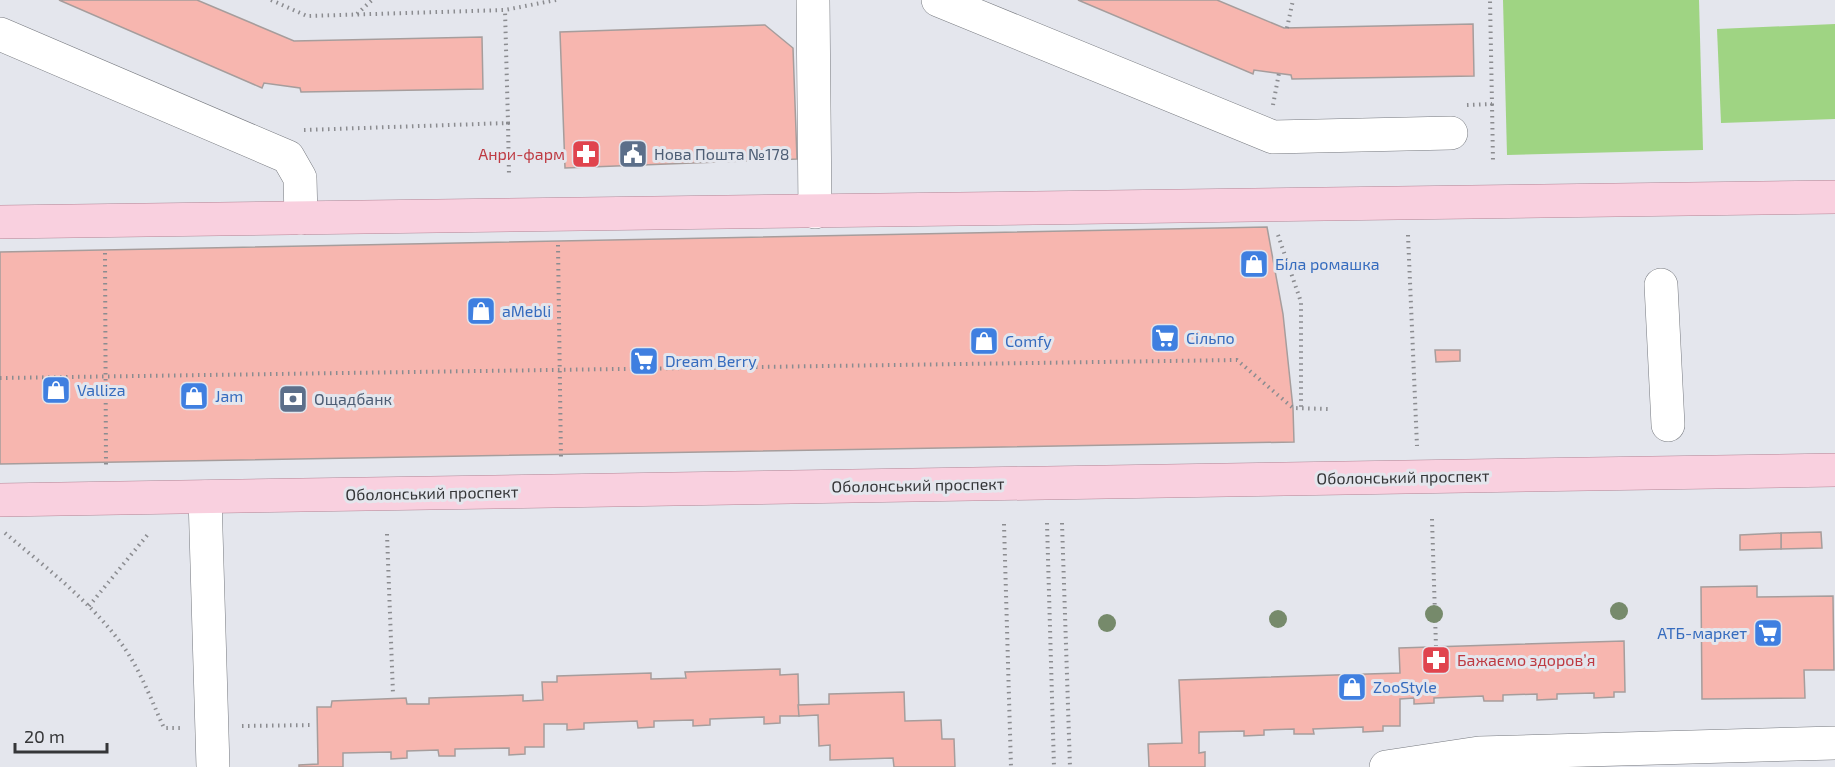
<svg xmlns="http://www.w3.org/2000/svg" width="1835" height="767" viewBox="0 0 1835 767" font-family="'Exo 2',sans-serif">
<rect width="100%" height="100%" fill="#e4e6ed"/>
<g fill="#9fd483">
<polygon points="1503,0 1699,0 1703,150 1507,155"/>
<polygon points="1835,24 1835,119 1721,123 1717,29"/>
</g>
<g fill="#f7b6af" stroke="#a69d9c" stroke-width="1.5">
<polygon points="59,0 197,0 294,41 482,37 483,89 301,92 300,88 264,83 262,88"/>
<polygon points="1078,0 1217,0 1284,28 1473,24 1474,76 1292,79 1291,75 1254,70 1253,74"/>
<polygon points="765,25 793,48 797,159 565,168 560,32"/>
<polygon points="1267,227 1283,314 1293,408 1294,442 0,464 0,252"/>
<polygon points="1435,350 1460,350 1460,361 1436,362"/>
<polygon points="1821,532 1822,548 1781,549 1781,533"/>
<polygon points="1781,533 1781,549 1740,550 1740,535"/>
<polygon points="1757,586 1757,597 1833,596 1834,670 1804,670 1805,698 1702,699 1701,587"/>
<polygon points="1624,641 1625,692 1614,692 1614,697 1594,698 1594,693 1557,694 1557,699 1537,700 1537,694 1503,695 1503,701 1484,701 1483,696 1434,698 1434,703 1414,704 1414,698 1400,699 1400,726 1383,726 1383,731 1363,732 1363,727 1313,729 1314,734 1294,734 1294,729 1264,730 1264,735 1244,736 1244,731 1199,732 1199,753 1205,752 1205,767 1149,767 1148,744 1182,743 1179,680 1400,673 1399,648"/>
<polygon points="780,669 780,675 798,674 799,716 780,716 780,723 764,724 764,717 710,719 710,725 693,726 693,720 654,721 654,727 638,728 637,721 584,723 584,729 567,730 567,724 544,724 544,747 525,747 525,754 509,755 509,748 455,749 455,756 439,756 438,750 407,751 407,758 391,759 391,752 343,753 343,767 299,767 299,765 318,764 317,707 331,707 332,701 406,698 407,704 429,704 429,698 523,695 523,701 543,700 542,682 557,682 557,676 651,673 651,679 686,678 685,672"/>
<polygon points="904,692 905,721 941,720 942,739 954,739 955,767 894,767 893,758 830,760 830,745 819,746 818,715 799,716 798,705 829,704 829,694"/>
</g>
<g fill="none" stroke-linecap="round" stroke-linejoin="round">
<g stroke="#76797f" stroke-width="34">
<g id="minor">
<polyline points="813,0 815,212"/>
<polyline points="938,0 1273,137 1451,133"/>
<polyline points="0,34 288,157 300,178 301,218"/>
<polyline points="1661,285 1668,425"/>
<polyline points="205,497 213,767"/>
<polyline points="1386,767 1479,753 1835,743"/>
</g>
</g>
<g stroke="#b28696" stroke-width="34">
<g id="major">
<polyline points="0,222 1835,197"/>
<polyline points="0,500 1835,470"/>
</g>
</g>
<g stroke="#8b8c90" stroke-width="4" stroke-dasharray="1.5 4.5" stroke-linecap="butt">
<polyline points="271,0 307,16 505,10 556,0"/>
<polyline points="357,14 372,0"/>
<polyline points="1287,28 1293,0"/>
<polyline points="1492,104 1493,162"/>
<polyline points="1273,105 1279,73"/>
<polyline points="1467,105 1492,104 1490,0"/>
<polyline points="508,123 509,176"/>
<polyline points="304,130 508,123 505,10"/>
<polyline points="1278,235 1301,302 1301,408"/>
<polyline points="1408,235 1417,446"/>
<polyline points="558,245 561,460"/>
<polyline points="105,253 106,467"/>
<polyline points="0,378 1237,360 1293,408 1329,409"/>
<polyline points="1432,519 1436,647"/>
<polyline points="1047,523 1054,767"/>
<polyline points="1062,523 1070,767"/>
<polyline points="1004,524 1011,767"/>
<path d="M5 533C44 566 85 597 117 638 138 664 150 697 164 728H181"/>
<polyline points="387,534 393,694"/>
<polyline points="89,606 149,533"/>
<polyline points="242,726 313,725"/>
</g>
<use href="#minor" stroke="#fff" stroke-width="33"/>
<use href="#major" stroke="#f9d0df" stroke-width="33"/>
</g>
<g fill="#768a6b">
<circle cx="1619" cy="611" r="9"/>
<circle cx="1434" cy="614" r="9"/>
<circle cx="1278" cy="619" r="9"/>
<circle cx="1107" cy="623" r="9"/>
</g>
<defs>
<g id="pharmacy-square" transform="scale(1.5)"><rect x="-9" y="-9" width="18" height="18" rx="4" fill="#e0444e" stroke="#e4e6ed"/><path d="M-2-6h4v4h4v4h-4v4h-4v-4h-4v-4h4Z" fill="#fff"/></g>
<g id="civic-square" transform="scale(1.5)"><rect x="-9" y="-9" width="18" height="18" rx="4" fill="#5c6f8a" stroke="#e4e6ed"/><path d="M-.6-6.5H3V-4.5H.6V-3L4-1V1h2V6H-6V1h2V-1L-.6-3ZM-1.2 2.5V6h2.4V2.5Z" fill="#fff"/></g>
<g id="shop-square" transform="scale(1.5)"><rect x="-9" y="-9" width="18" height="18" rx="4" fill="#3f7fe0" stroke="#e4e6ed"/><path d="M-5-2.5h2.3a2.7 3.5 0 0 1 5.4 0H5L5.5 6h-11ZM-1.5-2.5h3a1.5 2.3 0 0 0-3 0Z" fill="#fff"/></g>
<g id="supermarket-square" transform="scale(1.5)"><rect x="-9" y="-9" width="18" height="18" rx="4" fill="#3f7fe0" stroke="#e4e6ed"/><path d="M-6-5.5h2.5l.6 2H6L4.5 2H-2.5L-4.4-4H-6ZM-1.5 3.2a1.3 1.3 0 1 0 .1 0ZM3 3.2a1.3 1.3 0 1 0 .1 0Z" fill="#fff"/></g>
<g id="bank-square" transform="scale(1.5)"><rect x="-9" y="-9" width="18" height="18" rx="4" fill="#5c6f8a" stroke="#e4e6ed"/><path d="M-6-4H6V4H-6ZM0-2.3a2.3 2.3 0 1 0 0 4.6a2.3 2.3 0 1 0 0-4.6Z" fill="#fff"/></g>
</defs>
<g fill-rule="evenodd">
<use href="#pharmacy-square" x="586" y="154"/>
<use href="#civic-square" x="633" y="154"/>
<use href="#shop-square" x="1254" y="264"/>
<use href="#shop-square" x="481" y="311"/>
<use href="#supermarket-square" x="1165" y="338"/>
<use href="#shop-square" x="984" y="341"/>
<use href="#supermarket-square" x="644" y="361"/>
<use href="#shop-square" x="56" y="390"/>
<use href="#shop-square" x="194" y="396"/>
<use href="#bank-square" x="293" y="399"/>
<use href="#supermarket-square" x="1768" y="633"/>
<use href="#pharmacy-square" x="1436" y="660"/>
<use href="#shop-square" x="1352" y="687"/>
</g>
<g text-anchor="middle" stroke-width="6" stroke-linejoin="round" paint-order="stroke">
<g font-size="16" fill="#be3a42" stroke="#e4e6ed" text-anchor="end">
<text x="565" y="160">Анри-фарм</text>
<text x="1457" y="666" text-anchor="start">Бажаємо здоровʼя</text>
</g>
<g font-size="16" fill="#4e5e75" stroke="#e4e6ed" text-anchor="start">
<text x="654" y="160">Нова Пошта №178</text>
<text x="314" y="405">Ощадбанк</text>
</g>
<g font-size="16" fill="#366cbe" stroke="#e4e6ed" text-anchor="start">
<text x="1275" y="270">Біла ромашка</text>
<text x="502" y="317">aMebli</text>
<text x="1186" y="344">Сільпо</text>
<text x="1005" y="347">Comfy</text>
<text x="665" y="367">Dream Berry</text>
<text x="77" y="396">Valliza</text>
<text x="215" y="402">Jam</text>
<text x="1747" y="639" text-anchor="end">АТБ-маркет</text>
<text x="1373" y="693">ZooStyle</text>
</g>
<g font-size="16" fill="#353638" stroke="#e4e6ed">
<text transform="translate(1403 477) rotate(-1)" y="6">Оболонський проспект</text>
<text transform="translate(918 485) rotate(-1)" y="6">Оболонський проспект</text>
<text transform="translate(432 493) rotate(-1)" y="6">Оболонський проспект</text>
</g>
</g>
<path d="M15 743v9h92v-9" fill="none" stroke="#353638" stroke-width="3"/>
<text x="24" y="743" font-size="18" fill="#353638" stroke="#e4e6ed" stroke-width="4.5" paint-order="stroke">20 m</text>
</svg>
